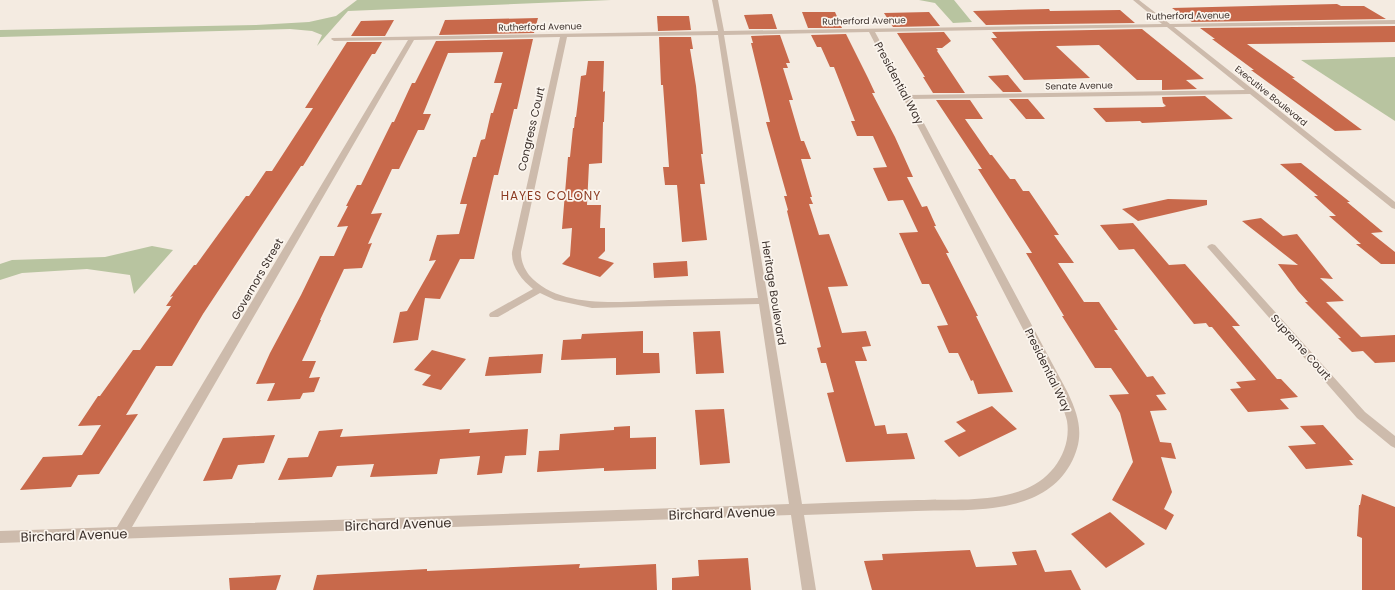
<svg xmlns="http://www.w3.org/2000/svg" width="1395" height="590" viewBox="0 0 1395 590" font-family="Poppins,sans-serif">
<rect width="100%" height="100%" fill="#f4ebe1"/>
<g fill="#b8c4a0">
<polygon points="357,0 954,0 972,22 953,23 935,3 919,0 611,0 348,11 317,46 322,35 312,31 290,29 0,37 0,30 256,25 309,22 336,16"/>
<polygon points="1395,57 1395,121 1301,60"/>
<polygon points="152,246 173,250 134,294 130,275 87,269 22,273 0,280 0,264 12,260 105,257"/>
</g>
<g fill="#c8694b">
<polygon points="1337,4 1341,6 1364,6 1386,19 1192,22 1172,8"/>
<polygon points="1049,9 1050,11 1120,10 1135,23 986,25 973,11"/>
<polygon points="802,12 835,12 842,28 808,28"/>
<polygon points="929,12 940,26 893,27 884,13"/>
<polygon points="772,14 777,29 749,29 744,15"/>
<polygon points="657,16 689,16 691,30 658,31"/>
<polygon points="538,18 534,33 439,35 445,20"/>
<polygon points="394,20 385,36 351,36 361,21"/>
<polygon points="1395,26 1395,42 1247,44 1295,78 1292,78 1362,130 1335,131 1251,70 1254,70 1212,39 1215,39 1200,28"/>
<polygon points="1142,29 1204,79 1186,80 1197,89 1162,90 1162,80 1137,80 1099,45 1056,46 1090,78 1024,80 991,38 997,38 992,32"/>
<polygon points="944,32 951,41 942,48 936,48 938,50 937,51 965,93 933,93 923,77 925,77 897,33"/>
<polygon points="846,34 868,78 875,93 872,93 895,137 913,177 907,177 922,207 927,206 936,226 934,226 949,253 946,253 978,316 976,316 1013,392 978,394 973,380 971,381 958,353 949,353 937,326 948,325 929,284 922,284 899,233 918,232 903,200 888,201 873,168 887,167 873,136 857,136 851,121 855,121 834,67 830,67 821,47 817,47 811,35"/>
<polygon points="780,35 790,63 786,63 788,68 783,68 793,100 789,100 801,141 804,141 811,159 801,159 812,197 810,197 813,204 809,204 819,235 829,234 848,286 828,287 842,333 866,331 871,346 862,347 867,361 855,361 875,426 885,425 887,434 907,433 915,459 846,462 827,393 834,392 826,363 821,363 817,348 821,347 787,211 788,210 784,196 787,196 766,122 770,122 751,43 753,43 751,36"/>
<polygon points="659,37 691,37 693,49 690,49 696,86 703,154 701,154 705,184 700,184 707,240 682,242 677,185 665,185 663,167 669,167 663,85 661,85"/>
<polygon points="533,39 517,109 514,109 498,175 494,175 474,259 460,259 440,299 425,298 418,340 393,343 400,312 407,311 436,260 429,261 437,235 459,234 467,204 460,204 473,157 476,157 481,140 485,139 491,113 493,113 502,83 494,83 503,52 448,53 423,114 431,114 424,130 418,130 399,169 392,169 371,214 382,213 368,244 372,243 362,268 344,269 320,320 321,320 302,361 316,361 309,378 320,377 314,392 303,393 300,399 267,401 275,383 256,384 270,353 301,295 320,256 334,256 348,226 337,227 348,206 346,206 357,185 361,185 392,122 394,122 412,83 415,83 436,41"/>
<polygon points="347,42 382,42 375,54 372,54 303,166 301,166 203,314 172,366 156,366 126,415 138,414 99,474 78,475 71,487 20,490 43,457 82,455 101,425 78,426 98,396 100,396 133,350 140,350 171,306 166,306 173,296 170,297 194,265 196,265 246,196 249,196 266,171 272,171 313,108 305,108"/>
<polygon points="588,61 604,61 603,92 605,91 604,122 603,122 602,163 589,164 587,205 601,205 600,228 605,228 605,251 598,258 614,263 600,277 562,264 570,256 572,228 562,229 568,157 570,157 573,128 574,128 575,117 576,117 581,76 586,75"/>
<polygon points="1008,75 1022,92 1003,92 988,76"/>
<polygon points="1205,96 1233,119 1142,123 1140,121 1106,122 1093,108 1163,107 1166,106 1163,103 1162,97"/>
<polygon points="1009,99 1028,99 1045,119 1026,119"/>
<polygon points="936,100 970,100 983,119 965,119 990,155 992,155 1010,179 1015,179 1023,191 1029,191 1059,235 1054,235 1074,263 1058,263 1084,302 1099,302 1118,330 1114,330 1147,377 1153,376 1166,394 1156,395 1167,410 1150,411 1160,442 1171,443 1176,459 1161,457 1172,492 1164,509 1174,515 1166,530 1112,500 1133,462 1120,413 1109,395 1129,394 1111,368 1095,368 1062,316 1064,316 1026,253 1032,253 978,169 982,169"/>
<polygon points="1301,163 1350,202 1347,202 1383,232 1371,233 1395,252 1395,264 1381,264 1356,244 1361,244 1329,216 1336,216 1314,196 1318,196 1280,164"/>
<polygon points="1168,199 1207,200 1207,205 1138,221 1122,209"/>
<polygon points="1261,218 1283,236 1297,234 1333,279 1320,278 1344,301 1326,302 1361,337 1395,335 1395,362 1375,363 1363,351 1352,352 1338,338 1341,338 1305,302 1308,302 1298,291 1278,264 1298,265 1242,221"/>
<polygon points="1133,223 1169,265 1185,264 1240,326 1232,326 1277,379 1281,379 1298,397 1280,399 1289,409 1248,412 1230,389 1241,388 1236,382 1256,380 1212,327 1209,327 1206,323 1194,324 1134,249 1119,250 1100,225"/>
<polygon points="687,261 688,276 654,278 653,263"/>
<polygon points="643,331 643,353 659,353 660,373 616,375 616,358 561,360 563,340 581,339 582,334"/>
<polygon points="720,331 724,373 696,374 693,332"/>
<polygon points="432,350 466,359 441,390 422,385 431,375 414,370"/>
<polygon points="543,354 541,373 485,376 489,357"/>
<polygon points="992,406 1017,429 959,457 944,441 966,431 956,422"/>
<polygon points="724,409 730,463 700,465 695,410"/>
<polygon points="1323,425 1354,460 1349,460 1353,465 1306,469 1288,446 1316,444 1300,426"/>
<polygon points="630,426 630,438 656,437 656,469 604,471 604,468 537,472 539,451 559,450 560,434 614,430 614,427"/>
<polygon points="343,429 340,437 470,429 469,433 528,429 526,455 505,456 502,473 477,475 480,456 440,459 437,474 370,477 374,464 337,466 332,477 278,480 288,458 308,457 319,431"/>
<polygon points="275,435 264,463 238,465 232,479 203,481 223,438"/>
<polygon points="1362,494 1395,507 1395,590 1362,590 1362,538 1357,536 1359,505 1360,505"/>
<polygon points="1110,512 1145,544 1106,568 1071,534"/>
<polygon points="970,550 976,567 1017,565 1012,552 1036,550 1045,572 1071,570 1081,590 872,590 864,561 883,560 882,554"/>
<polygon points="748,558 751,590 672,590 672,578 699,576 698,560"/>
<polygon points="580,564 579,568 656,564 657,590 313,590 317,575 427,569 427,571"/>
<polygon points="281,575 276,590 230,590 229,578"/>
</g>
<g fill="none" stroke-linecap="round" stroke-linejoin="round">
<g fill="#cdbbac" fill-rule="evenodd">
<path d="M712 0H718L724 31 1162 24 1133 0H1139L1170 24 1395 20V24L1174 27 1395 202V209L1392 208 1250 94 911 99 1068 393C1080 419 1085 438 1070 465 1040 517 967 509 916 511 878 512 841 514 804 515L816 590H802L791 515 0 543V531L117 527 408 40 334 41 331 39 332 38 718 31ZM1167 27 1245 90 909 95 875 32ZM869 32 1056 393C1060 402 1065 412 1067 421 1072 452 1050 482 1020 491 988 502 951 499 918 500 879 501 840 502 802 504L724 35ZM718 35 758 298C728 299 699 299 669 300 626 301 560 311 529 275 524 268 521 261 521 252L567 37ZM560 37 512 252C511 267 522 280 533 289L490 313 489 315 490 317H498L540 293 555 300 592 308 759 304 789 504 132 527 414 40Z"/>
<polygon points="1212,244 1215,245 1365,412 1395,436 1395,448 1391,446 1357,418 1209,249 1207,247 1209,245"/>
</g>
</g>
<g text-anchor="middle" stroke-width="3.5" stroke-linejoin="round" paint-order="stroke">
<g font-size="9" fill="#3b302b" stroke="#fbf5ee">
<text transform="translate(1188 16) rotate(-1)" y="3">Rutherford Avenue</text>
<text transform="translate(864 21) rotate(-1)" y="3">Rutherford Avenue</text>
<text transform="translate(540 27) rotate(-1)" y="3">Rutherford Avenue</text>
<text transform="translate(1079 86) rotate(-1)" y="3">Senate Avenue</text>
<text transform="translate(1271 96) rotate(39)" y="3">Executive Boulevard</text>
</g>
<g font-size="11" fill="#3b302b" stroke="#fbf5ee">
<text transform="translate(899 83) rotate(62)" y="4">Presidential Way</text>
<text transform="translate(531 129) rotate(-77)" y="4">Congress Court</text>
<text transform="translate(257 279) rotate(-60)" y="4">Governors Street</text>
<text transform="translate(774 293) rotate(81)" y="4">Heritage Boulevard</text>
<text transform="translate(1301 347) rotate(48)" y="4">Supreme Court</text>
<text transform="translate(1048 370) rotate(64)" y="4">Presidential Way</text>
</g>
<g font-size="12" letter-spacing="1" fill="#8c3b22" stroke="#fbf5ee">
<text x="551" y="200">HAYES COLONY</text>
</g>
<g font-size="13" fill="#3b302b" stroke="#fbf5ee">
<text transform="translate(722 513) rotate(-2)" y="5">Birchard Avenue</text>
<text transform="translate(398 524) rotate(-2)" y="5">Birchard Avenue</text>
<text transform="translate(74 535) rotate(-2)" y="5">Birchard Avenue</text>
</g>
</g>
</svg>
